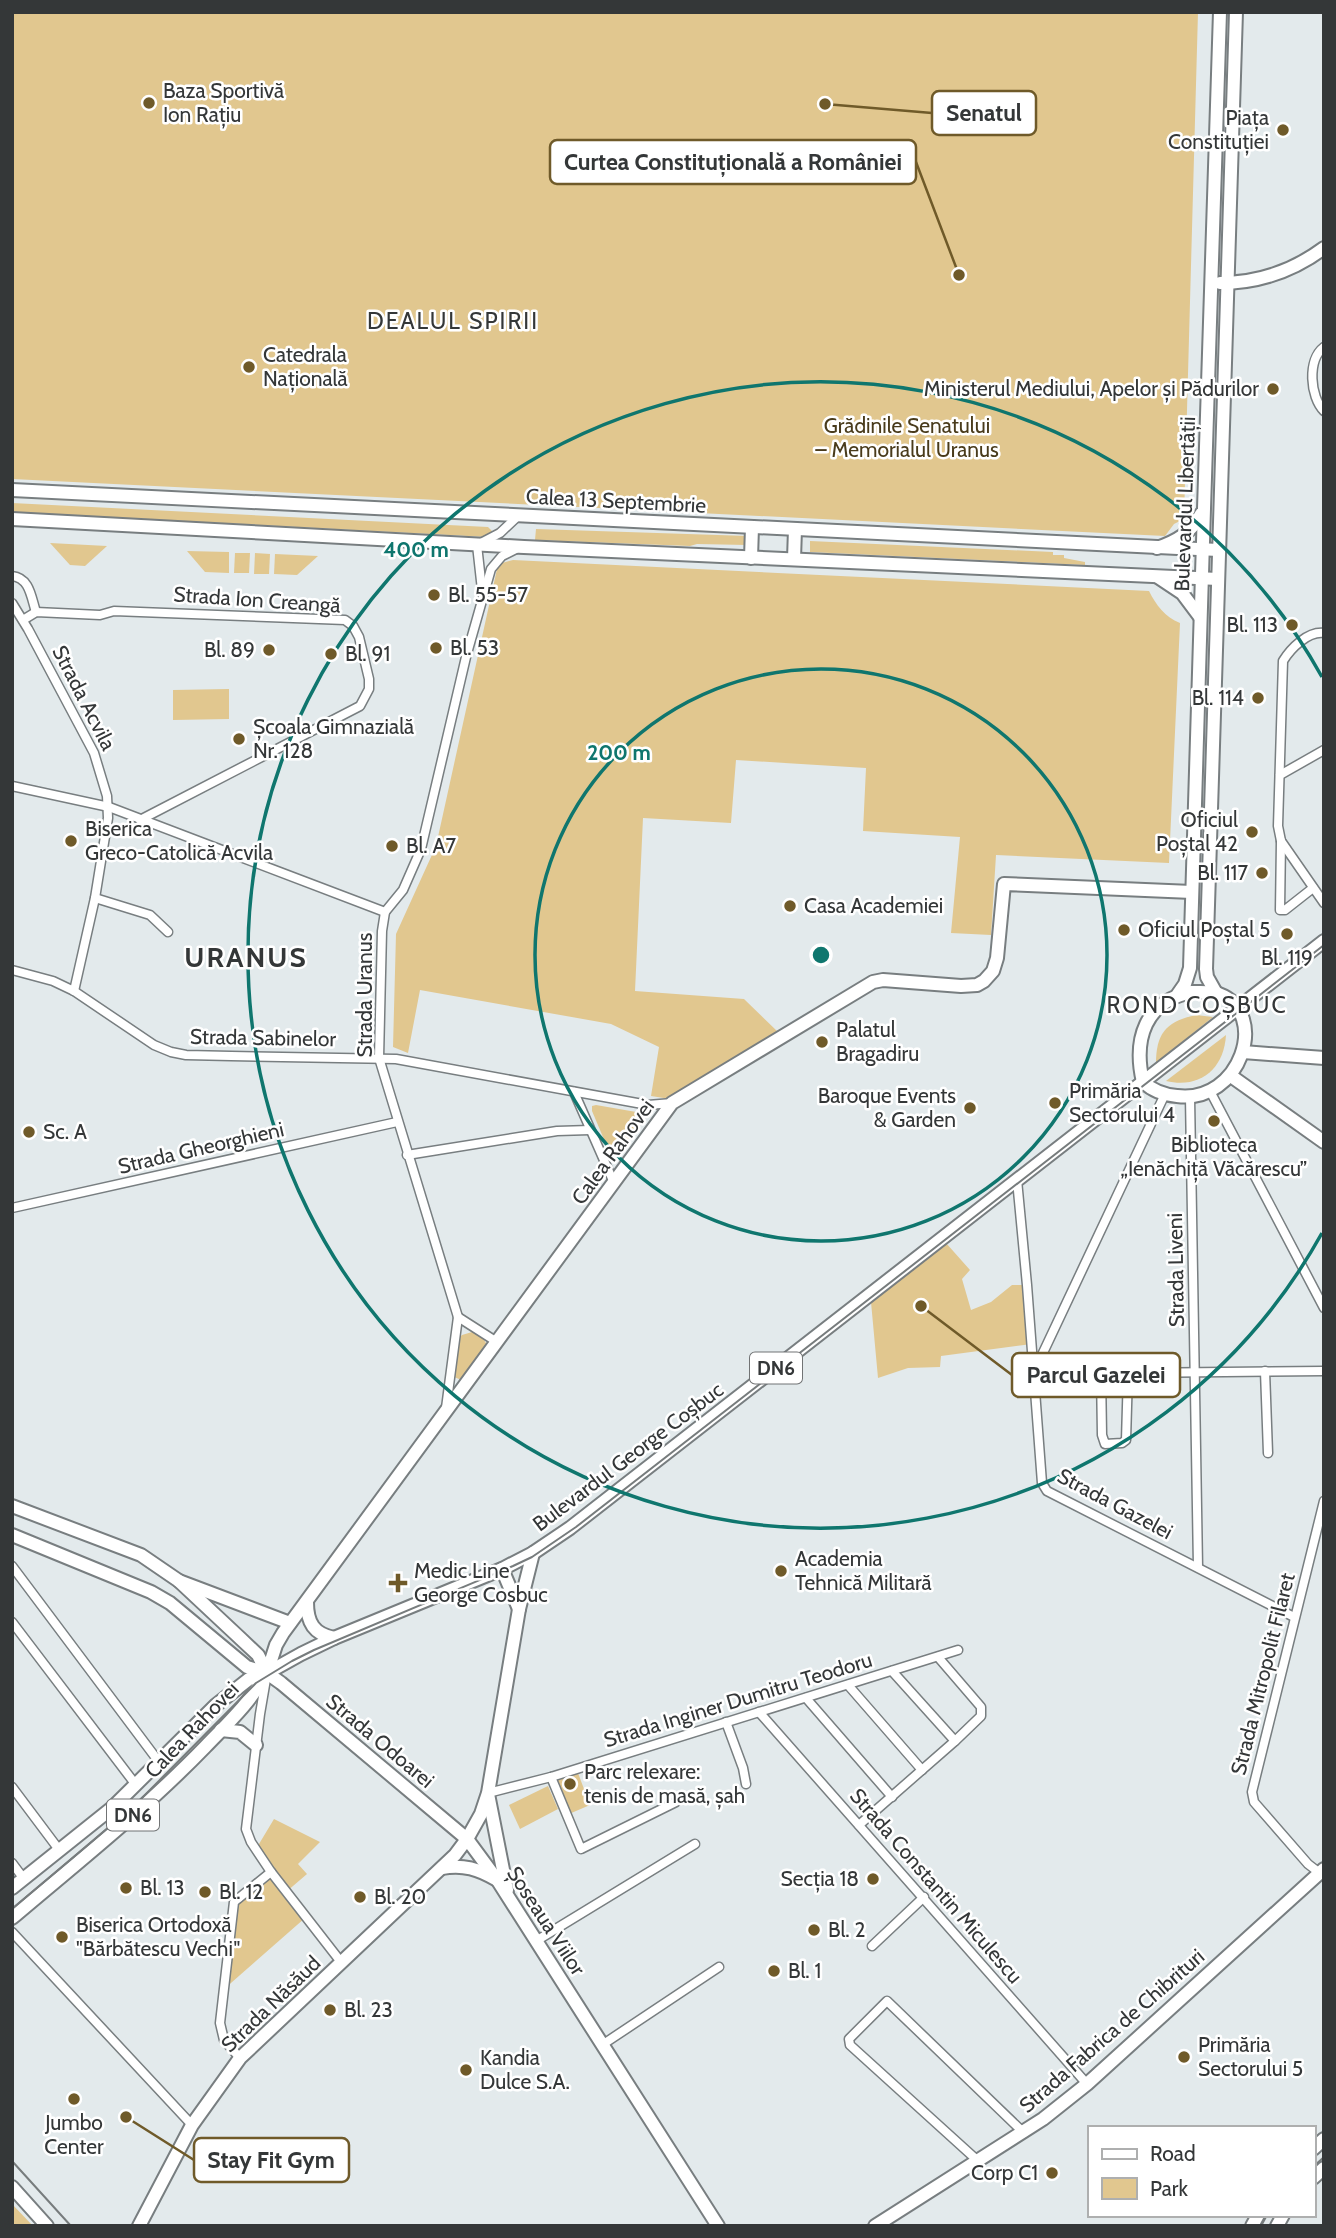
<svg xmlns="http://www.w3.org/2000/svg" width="1336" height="2238" viewBox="0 0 1336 2238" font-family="Cabin,sans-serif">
<rect width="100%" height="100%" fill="#e3eaec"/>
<g fill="#e1c78f">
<polygon points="12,12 1198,12 1184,519 1174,524 1165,536 12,479"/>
<polygon points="12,503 488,527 492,531 487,537 12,512"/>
<polygon points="536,529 748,536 747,545 697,544 690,546 535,540"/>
<polygon points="810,541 1053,552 1053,555 1064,555 1064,558 1085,562 1085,565 810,552"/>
<polygon points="50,543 107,546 85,566 70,565"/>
<polygon points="187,551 229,552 229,573 205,572"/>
<polygon points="235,553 250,553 249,573 234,573"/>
<polygon points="255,553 270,554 269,574 254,574"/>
<polygon points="275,554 318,556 297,575 274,574"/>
<path d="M513 560 1149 591C1156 605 1165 617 1180 623L1169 863 996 855 991 935 951 933 960 837 863 831 866 768 736 760 731 823 643 818 635 991 744 999 777 1031 670 1099 651 1096 659 1047 611 1024 420 990 408 1053 393 1047 396 934 436 846 497 569 502 563Z"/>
<polygon points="229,689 229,719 173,720 173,690"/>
<path d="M1196 1015 1213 1017 1156 1063C1156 1033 1167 1021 1196 1015Z"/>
<path d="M1226 1035C1224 1069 1200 1089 1166 1081Z"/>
<polygon points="596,1105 642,1113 645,1115 616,1157 611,1156 592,1111 592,1106"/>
<polygon points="946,1243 970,1270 962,1279 971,1310 991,1302 1012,1285 1027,1285 1032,1344 941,1356 940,1367 908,1368 878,1378 871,1302 909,1270"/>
<polygon points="472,1332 482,1336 487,1345 464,1381 454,1377 458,1339 462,1335"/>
<polygon points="578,1773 590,1805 569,1814 556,1781"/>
<polygon points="548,1786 558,1809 520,1829 509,1805"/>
<polygon points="274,1819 320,1842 298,1864 307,1874 286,1892 305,1918 223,1990 234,1902 271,1872 256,1849"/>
<polygon points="12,2204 33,2226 12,2226"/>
</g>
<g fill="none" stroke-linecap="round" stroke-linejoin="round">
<g stroke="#787e80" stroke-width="11">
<g id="street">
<path d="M1324 347C1307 360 1310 397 1324 411"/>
<path d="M12 576C30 578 31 597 36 612"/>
<polyline points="482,590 477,545 500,533 518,516"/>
<polyline points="12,603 28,629 94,753 107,796 108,818 95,898 74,991"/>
<polyline points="23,620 36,612 100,615 114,611 345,620 353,626 359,637 369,679 369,689 360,706 140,820"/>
<path d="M1324 633C1308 631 1291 648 1283 661L1278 826 1281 841 1324 903"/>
<polyline points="1280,775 1324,750"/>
<polyline points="12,786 109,807 385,912"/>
<polyline points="1281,841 1280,910 1285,910 1313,888"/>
<polyline points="95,898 150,915 168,932"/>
<polyline points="12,970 53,981 74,991 154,1045 171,1052 186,1055 231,1056 396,1059 648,1105 672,1103"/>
<polyline points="1210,1091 1324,1308"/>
<polyline points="574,1092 614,1183"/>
<polyline points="1165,1094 1033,1374 1324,1371"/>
<polyline points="1190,1097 1198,1567"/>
<polyline points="407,1155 557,1131 590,1130"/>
<polyline points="1017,1180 1027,1285 1042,1483 1047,1491 1294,1617"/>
<polyline points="12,1208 397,1122"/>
<polyline points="458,1317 497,1342"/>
<polyline points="1265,1371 1268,1453"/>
<polyline points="1101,1373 1102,1435 1105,1444 1122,1443 1126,1440 1128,1373"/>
<polyline points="446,1408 458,1317 379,1058 382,931 385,912 403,890 421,849 466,657 491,569 502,556 516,549"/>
<polyline points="12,1566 159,1762"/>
<polyline points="12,1622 136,1785"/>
<polyline points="892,1671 955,1741"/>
<polyline points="266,1679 260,1714 246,1829 251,1842 271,1872 341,1962"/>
<polyline points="848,1685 922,1770"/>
<polyline points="806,1698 892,1797"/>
<polyline points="759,1712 1087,2084"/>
<polyline points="726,1722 743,1768 746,1784"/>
<polyline points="551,1777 581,1849 676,1802"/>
<polyline points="12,1787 60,1851"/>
<polyline points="488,1793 551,1777 958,1650"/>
<polyline points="859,1825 955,1741 981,1716 981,1707 938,1657"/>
<polyline points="12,1863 24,1879"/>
<polyline points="1321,1874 1308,1864 1254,1802 1252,1792 1324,1501"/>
<polyline points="12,1932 192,2125"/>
<polyline points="536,1941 695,1844"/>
<polyline points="872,1946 924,1897"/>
<polyline points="602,2045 719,1967"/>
<polyline points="240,2058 224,2040 220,2023 234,1902 271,1872"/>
<polyline points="978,2161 850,2045 849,2039 887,2001 1024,2133"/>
</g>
</g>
<g stroke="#787e80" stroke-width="16">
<g id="secondary">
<polyline points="12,490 1218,550"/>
<polyline points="12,519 524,547 1218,579"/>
<polyline points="751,558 752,527"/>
<polyline points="794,559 795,529"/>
<polyline points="1243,1052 1324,1058"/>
<polyline points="1231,1076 1324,1142"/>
<polyline points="179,1581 290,1623"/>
<path d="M307 1602C307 1623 314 1634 334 1638"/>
<polyline points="267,1673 276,1645 283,1633 672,1103 873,982 883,980 961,986 977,985 984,981 993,971 997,958 1004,884 1192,892"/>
<path d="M442 1868C463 1864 479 1869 497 1880"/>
<polyline points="1313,2149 1324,2139"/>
<polyline points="1313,2178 1324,2168"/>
<polyline points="12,2187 47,2226"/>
<polyline points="139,2226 192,2125 240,2058 455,1855 467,1839"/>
<polyline points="875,2226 1043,2119 1087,2084 1324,1869"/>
<polyline points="1252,2226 1258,2215"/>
<polyline points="1277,2226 1283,2215"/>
</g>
</g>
<g stroke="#787e80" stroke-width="16">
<g id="primary">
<path d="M1220 283C1257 283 1293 271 1324 248"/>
<path d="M1157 548C1177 541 1191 533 1201 514"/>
<polyline points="1158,577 1182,593 1200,617"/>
<path d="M1192 992C1201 992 1210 991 1219 994 1270 1013 1241 1104 1177 1096 1163 1095 1153 1091 1143 1082 1133 1039 1145 1001 1192 992Z"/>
<polyline points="1216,993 1207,977 1206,969 1236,12"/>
<path d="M1178 994 1185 984 1190 968C1197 649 1212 331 1220 12"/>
<polyline points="12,1506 141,1555 179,1581 241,1639 258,1655 267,1673"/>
<polyline points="12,1535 151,1592 170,1603 247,1667 267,1673 281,1683 467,1839 498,1881 718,2226"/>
<polyline points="502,1569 519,1609"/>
<polyline points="221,1730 240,1732 256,1745"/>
<polyline points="488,1794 507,1890"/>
<polyline points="467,1839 481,1814 488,1793 519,1609 533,1553"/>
<polyline points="12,1888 112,1808 216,1705 249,1679 267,1673 301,1654 334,1638 502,1569 533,1553 570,1528 1324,941"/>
<path d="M12 1918C78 1862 145 1809 205 1747 229 1722 249 1704 267 1673"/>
</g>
</g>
<use href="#street" stroke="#fff" stroke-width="8"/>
<use href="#secondary" stroke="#fff" stroke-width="12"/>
<use href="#primary" stroke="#fff" stroke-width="12"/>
<g stroke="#777c7d" stroke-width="2">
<polyline points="12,1909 135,1805 256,1683 292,1661 314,1650 513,1566 532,1557 576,1527 1324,945"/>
<polyline points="12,2161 71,2226"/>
<polyline points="1313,2167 1324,2157"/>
<polyline points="1261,2226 1267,2215"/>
</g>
</g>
<g fill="none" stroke="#0f766e" stroke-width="3.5">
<circle cx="821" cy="955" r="286"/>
<path d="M1322 1233A573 573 0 1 1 1322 677"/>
</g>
<g fill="#6f5a29" stroke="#fff" stroke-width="2.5">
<circle cx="149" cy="103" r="7"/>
<circle cx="1283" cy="130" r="7"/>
<circle cx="249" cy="367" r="7"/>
<circle cx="1273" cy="389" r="7"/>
<circle cx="434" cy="595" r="7"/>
<circle cx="1292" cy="625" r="7"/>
<circle cx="436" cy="648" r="7"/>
<circle cx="269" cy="650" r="7"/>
<circle cx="331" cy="654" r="7"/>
<circle cx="1258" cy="698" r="7"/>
<circle cx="239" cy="739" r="7"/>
<circle cx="1252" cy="832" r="7"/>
<circle cx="71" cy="841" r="7"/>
<circle cx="392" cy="846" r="7"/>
<circle cx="1262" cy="873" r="7"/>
<circle cx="790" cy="906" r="7"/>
<circle cx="1124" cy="930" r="7"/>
<circle cx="1287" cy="934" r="7"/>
<circle cx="822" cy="1042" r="7"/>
<circle cx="1055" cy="1103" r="7"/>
<circle cx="970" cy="1108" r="7"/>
<circle cx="1214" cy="1121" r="7"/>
<circle cx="29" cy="1132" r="7"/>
<circle cx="781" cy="1571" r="7"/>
<path d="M394.5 1572.5h7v7h7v7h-7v7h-7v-7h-7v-7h7z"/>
<circle cx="570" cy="1784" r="7"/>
<circle cx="873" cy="1879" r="7"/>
<circle cx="126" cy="1888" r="7"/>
<circle cx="205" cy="1892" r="7"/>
<circle cx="360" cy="1897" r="7"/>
<circle cx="814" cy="1930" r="7"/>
<circle cx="62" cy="1937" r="7"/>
<circle cx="774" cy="1971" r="7"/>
<circle cx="330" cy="2010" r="7"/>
<circle cx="1184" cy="2057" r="7"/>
<circle cx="466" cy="2070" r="7"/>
<circle cx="74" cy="2099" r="7"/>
<circle cx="1052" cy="2173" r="7"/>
</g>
<g text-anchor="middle" stroke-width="5" stroke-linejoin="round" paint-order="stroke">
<g fill="#fff" stroke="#717374" stroke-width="2">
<rect x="750" y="1352.5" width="52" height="31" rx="5"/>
<rect x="107" y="1799.5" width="52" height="31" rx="5"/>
</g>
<g font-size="19" font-weight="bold" fill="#343738">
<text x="776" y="1375">DN6</text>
<text x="133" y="1822">DN6</text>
</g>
<g font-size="21" fill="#343738" stroke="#fff" text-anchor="start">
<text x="163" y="98">Baza Sportivă<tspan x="163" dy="24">Ion Rațiu</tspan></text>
<text x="1269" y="125" text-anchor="end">Piața<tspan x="1269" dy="24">Constituției</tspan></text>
<text x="263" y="362">Catedrala<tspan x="263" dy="24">Națională</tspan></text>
<text x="1259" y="396" text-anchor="end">Ministerul Mediului, Apelor și Pădurilor</text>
<text x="448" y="602">Bl. 55-57</text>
<text x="1278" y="632" text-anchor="end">Bl. 113</text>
<text x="450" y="655">Bl. 53</text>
<text x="255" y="657" text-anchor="end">Bl. 89</text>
<text x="345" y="661">Bl. 91</text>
<text x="1244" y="705" text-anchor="end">Bl. 114</text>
<text x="253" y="734">Școala Gimnazială<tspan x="253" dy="24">Nr. 128</tspan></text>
<text x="1238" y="827" text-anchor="end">Oficiul<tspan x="1238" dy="24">Poștal 42</tspan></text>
<text x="85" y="836">Biserica<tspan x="85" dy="24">Greco-Catolică Acvila</tspan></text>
<text x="406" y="853">Bl. A7</text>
<text x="1248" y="880" text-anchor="end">Bl. 117</text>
<text x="804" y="913">Casa Academiei</text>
<text x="1138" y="937">Oficiul Poștal 5</text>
<text x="1287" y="965" text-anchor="middle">Bl. 119</text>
<text x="836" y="1037">Palatul<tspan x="836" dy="24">Bragadiru</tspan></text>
<text x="1069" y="1098">Primăria<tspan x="1069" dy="24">Sectorului 4</tspan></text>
<text x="956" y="1103" text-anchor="end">Baroque Events<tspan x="956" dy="24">&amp; Garden</tspan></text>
<text x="43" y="1139">Sc. A</text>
<text x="1214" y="1152" text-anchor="middle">Biblioteca<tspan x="1214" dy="24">„Ienăchiță Văcărescu”</tspan></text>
<text x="795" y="1566">Academia<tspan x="795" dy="24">Tehnică Militară</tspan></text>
<text x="414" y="1578">Medic Line<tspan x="414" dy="24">George Cosbuc</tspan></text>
<text x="584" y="1779">Parc relexare:<tspan x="584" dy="24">tenis de masă, șah</tspan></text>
<text x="859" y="1886" text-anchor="end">Secția 18</text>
<text x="140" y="1895">Bl. 13</text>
<text x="219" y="1899">Bl. 12</text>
<text x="374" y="1904">Bl. 20</text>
<text x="76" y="1932">Biserica Ortodoxă<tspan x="76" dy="24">"Bărbătescu Vechi"</tspan></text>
<text x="828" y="1937">Bl. 2</text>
<text x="788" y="1978">Bl. 1</text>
<text x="344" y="2017">Bl. 23</text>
<text x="1198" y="2052">Primăria<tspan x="1198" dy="24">Sectorului 5</tspan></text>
<text x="480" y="2065">Kandia<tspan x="480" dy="24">Dulce S.A.</tspan></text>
<text x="74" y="2130" text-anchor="middle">Jumbo<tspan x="74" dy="24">Center</tspan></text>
<text x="1038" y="2180" text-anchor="end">Corp C1</text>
</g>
<g font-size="21" fill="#493b1b" stroke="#fff">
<text x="907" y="433">Grădinile Senatului<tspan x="907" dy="24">– Memorialul Uranus</tspan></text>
</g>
<g font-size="21" fill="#343738" stroke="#fff">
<text transform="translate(616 501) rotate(3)" y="7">Calea 13 Septembrie</text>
<text transform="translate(1185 504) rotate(-88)" y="7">Bulevardul Libertății</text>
<text transform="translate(257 600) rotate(4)" y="7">Strada Ion Creangă</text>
<text transform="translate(84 698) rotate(63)" y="7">Strada Acvila</text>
<text transform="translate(365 995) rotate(-90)" y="7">Strada Uranus</text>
<text transform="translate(263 1038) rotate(1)" y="7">Strada Sabinelor</text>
<text transform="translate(201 1148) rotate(-13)" y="7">Strada Gheorghieni</text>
<text transform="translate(613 1152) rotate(-54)" y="7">Calea Rahovei</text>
<text transform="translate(1176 1270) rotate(-91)" y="7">Strada Liveni</text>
<text transform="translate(628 1457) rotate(-37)" y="7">Bulevardul George Coșbuc</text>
<text transform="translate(1115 1504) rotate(28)" y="7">Strada Gazelei</text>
<text transform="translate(1263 1674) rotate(-76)" y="7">Strada Mitropolit Filaret</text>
<text transform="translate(738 1700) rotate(-17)" y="7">Strada Inginer Dumitru Teodoru</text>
<text transform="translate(192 1730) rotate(-46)" y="7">Calea Rahovei</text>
<text transform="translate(380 1741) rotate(40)" y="7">Strada Odoarei</text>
<text transform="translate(936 1886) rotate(49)" y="7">Strada Constantin Miculescu</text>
<text transform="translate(546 1921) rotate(57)" y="7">Șoseaua Viilor</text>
<text transform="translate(271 2004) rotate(-44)" y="7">Strada Năsăud</text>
<text transform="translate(1112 2031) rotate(-41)" y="7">Strada Fabrica de Chibrituri</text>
</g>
<g font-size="23" letter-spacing="2" fill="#343738" stroke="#fff">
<text x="453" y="329">DEALUL SPIRII</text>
<text x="1197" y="1013">ROND COȘBUC</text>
</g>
<g font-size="28" font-weight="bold" letter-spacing="2" fill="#343738" stroke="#fff">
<text x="246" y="967">URANUS</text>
</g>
</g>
<circle cx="821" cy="955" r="10" fill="#0f766e" stroke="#fff" stroke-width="3.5"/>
<g font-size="21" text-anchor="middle" font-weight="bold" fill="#0f766e" stroke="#fff" stroke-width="5" stroke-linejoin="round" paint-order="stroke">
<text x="416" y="557">400 m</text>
<text x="619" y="760">200 m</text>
</g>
<path fill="none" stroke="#6f5a29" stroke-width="2.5" d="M825 104L932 113M959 275L916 162M921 1306L1012 1375M126 2117L194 2160"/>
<g fill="#6f5a29" stroke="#fff" stroke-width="2.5">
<circle cx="825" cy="104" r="7"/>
<circle cx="959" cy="275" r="7"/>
<circle cx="921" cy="1306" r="7"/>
<circle cx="126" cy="2117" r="7"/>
</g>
<g fill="#fff" stroke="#6f5a29" stroke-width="2.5">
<rect x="932" y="91" width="104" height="44" rx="7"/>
<rect x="550" y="140" width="366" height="44" rx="7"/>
<rect x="1012" y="1353" width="168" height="44" rx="7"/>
<rect x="194" y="2138" width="155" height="44" rx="7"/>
</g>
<g font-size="23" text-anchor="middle" font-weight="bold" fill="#343738">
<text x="984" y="121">Senatul</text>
<text x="733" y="170">Curtea Constituțională a României</text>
<text x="1096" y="1383">Parcul Gazelei</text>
<text x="271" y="2168">Stay Fit Gym</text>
</g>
<rect width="1336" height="2238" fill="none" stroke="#343738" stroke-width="28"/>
<rect x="1088" y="2126" width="228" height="91" fill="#ffffff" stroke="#aeafaf" stroke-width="2"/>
<rect x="1102" y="2149" width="35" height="10" fill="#ffffff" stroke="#aeafaf" stroke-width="2"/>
<text x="1150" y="2161" font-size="21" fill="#343738">Road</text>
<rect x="1102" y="2178" width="35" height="21" fill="#e1c78f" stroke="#aeafaf" stroke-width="2"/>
<text x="1150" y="2196" font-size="21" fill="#343738">Park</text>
</svg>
